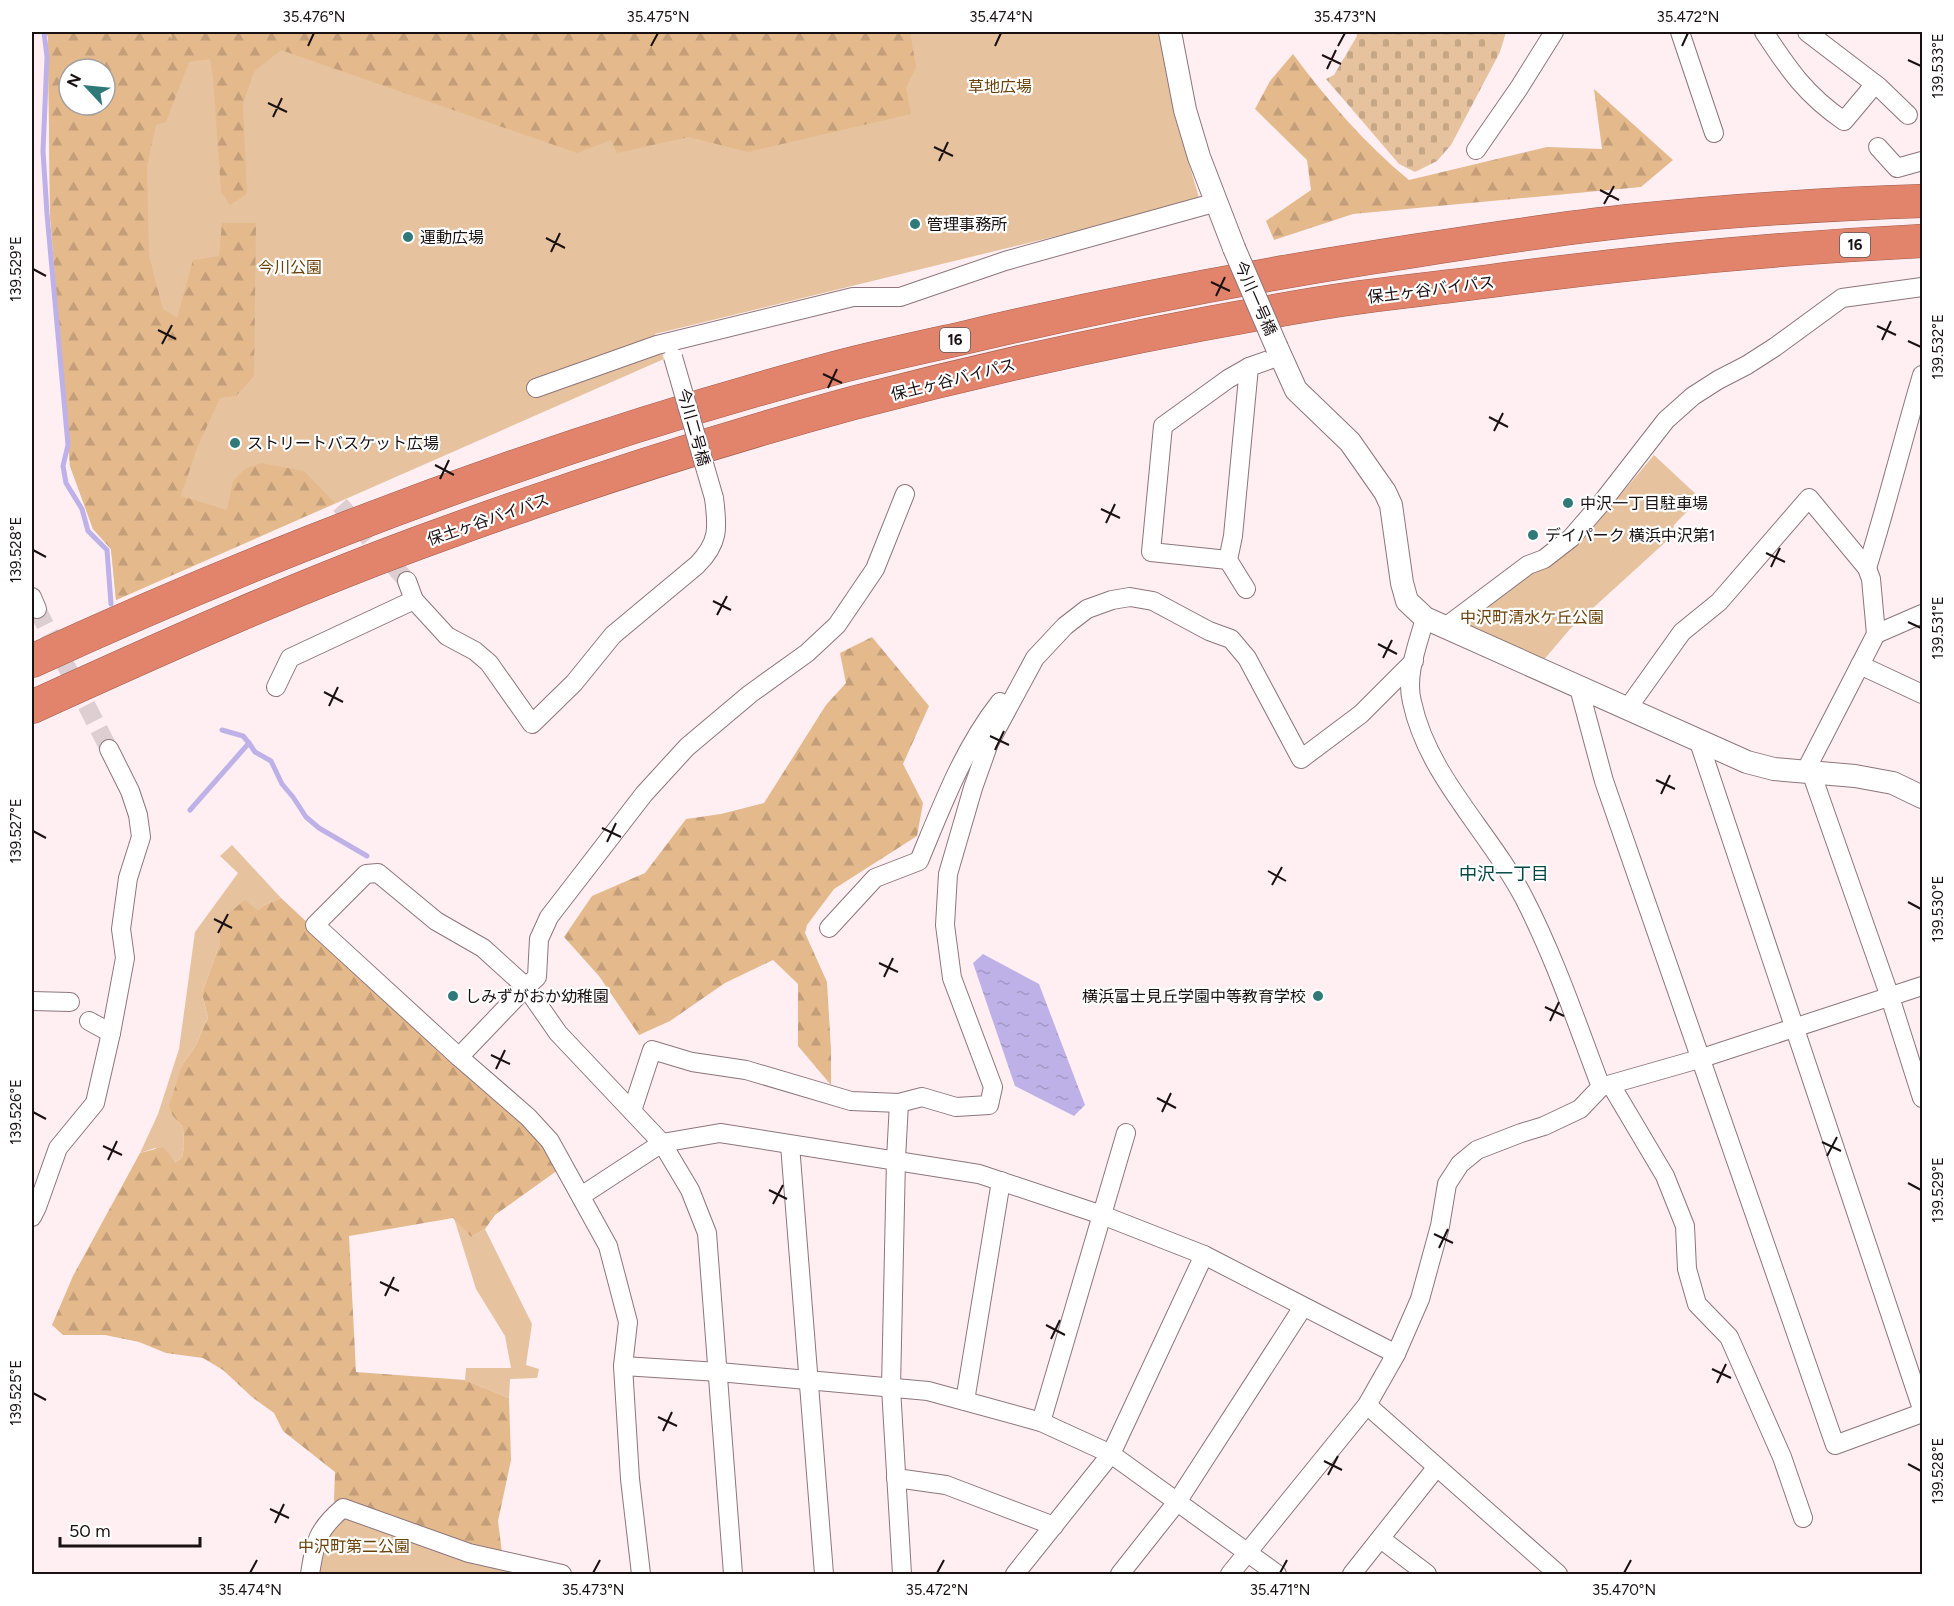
<svg xmlns="http://www.w3.org/2000/svg" width="1954" height="1606" viewBox="0 0 1954 1606" font-family="Figtree,'Noto Sans JP',sans-serif">
<defs>
<pattern id="forest-firs" width="22" height="20" patternUnits="userSpaceOnUse" patternTransform="scale(1.5)"><rect width="22" height="20" fill="#e4b98c"/><path d="M5 1l3.5 6h-7zM16 11l3.5 6h-7z" fill="#c39e78"/></pattern>
<pattern id="cemetery-stones" width="16" height="16" patternUnits="userSpaceOnUse" patternTransform="scale(1.5)"><rect width="16" height="16" fill="#e6c39e"/><path d="M2 7V4a2 2 0 0 1 4 0v3zM10 15v-3a2 2 0 0 1 4 0v3z" fill="#c5a687"/></pattern>
<pattern id="water-ripples" width="26" height="14" patternUnits="userSpaceOnUse" patternTransform="scale(1.5)"><rect width="26" height="14" fill="#beb1e8"/><path d="M2 4q2-2 4 0t4 0M15 11q2-2 4 0t4 0" fill="none" stroke="#a397c6"/></pattern>
</defs>
<rect width="100%" height="100%" fill="#ffeff3"/>
<g fill="#e6c39e" fill-rule="evenodd">
<path d="M46 32H1160L1174 113 1200 201 655 334 664 359 116 600 111 549 93 529 70 466 50 214 48 37ZM69 69H105V105H69Z"/>
<polygon points="1654,455 1700,498 1674,525 1671,537 1570,629 1542,662 1463,626 1530,573 1546,568 1585,537"/>
<polygon points="232,845 281,898 264,905 258,912 220,930 220,943 202,993 208,1018 195,1047 182,1065 173,1116 183,1127 184,1147 182,1158 175,1162 155,1148 140,1153 158,1114 179,1049 195,932 238,873 220,856"/>
<polygon points="454,1218 471,1237 485,1229 532,1324 526,1365 539,1369 537,1378 510,1379 509,1398 465,1380 466,1368 511,1368 505,1336 476,1289"/>
<polygon points="344,1513 529,1574 315,1574 319,1545"/>
</g>
<g fill="url(#forest-firs)" fill-rule="evenodd">
<path d="M46 32H166L172 39 171 32H910L916 67 906 88 911 114 748 152 689 137 617 153 611 140 577 153 281 50 254 72 243 104 247 194 230 205 221 192 213 77 210 59 189 62 166 122 156 125 147 166 149 256 163 309 177 318 193 260 219 256 222 223H256L254 376 236 396 220 398 197 448 181 496 227 510 233 481 245 469 261 463 304 471 335 503 116 600 111 549 93 529 70 466 50 214 48 37ZM69 69H105V105H69Z"/>
<path d="M1293 54C1327 100 1365 144 1409 180L1547 147 1602 149 1594 89 1673 160 1641 187 1353 214 1274 240 1266 221 1311 190 1307 160 1255 109 1270 81Z"/>
<polygon points="872,637 929,706 903,764 923,803 917,836 834,889 807,925 805,933 827,982 831,1050 831,1085 798,1046 798,984 773,960 725,983 670,1021 639,1035 599,976 564,937 592,896 645,873 686,819 721,814 764,803 826,705 846,683 840,653"/>
<polygon points="281,898 521,1121 545,1149 558,1170 495,1215 485,1229 471,1237 453,1218 349,1236 356,1372 465,1380 509,1398 511,1460 498,1521 504,1569 344,1513 334,1501 335,1472 283,1431 274,1413 252,1397 223,1370 203,1358 166,1353 139,1342 105,1335 63,1335 52,1325 73,1276 140,1153 163,1147 175,1162 182,1158 184,1147 183,1127 173,1116 169,1106 182,1065 195,1047 208,1018 202,993 220,943 220,930 230,912 245,900 258,911 264,905"/>
</g>
<polygon fill="url(#cemetery-stones)" points="1356,32 1506,32 1500,52 1451,145 1437,161 1415,172 1399,164 1326,79 1334,75 1357,36"/>
<polygon fill="url(#water-ripples)" points="983,954 1039,984 1085,1105 1074,1116 1015,1086 973,963"/>
<g fill="none" stroke-linecap="round" stroke-linejoin="round">
<g stroke="#beb1e8" stroke-width="5">
<polyline points="44,32 47,57 43,151 47,214 68,445 63,466 66,483 82,509 88,531 107,550 111,604"/>
<polyline points="249,743 255,752 271,761 282,784 293,797 306,817 319,828 367,856"/>
<polyline points="190,810 249,743 243,736 222,730"/>
</g>
<g stroke="#ddced1" stroke-width="18" stroke-dasharray="18 9" stroke-linecap="butt">
<polyline points="340,505 407,581"/>
<polyline points="37,609 109,749"/>
</g>
<g stroke="#8d757b" stroke-width="20">
<g id="minor">
<polyline points="1680,32 1714,133"/>
<path d="M1764 32C1789 70 1806 95 1844 121L1875 84"/>
<polyline points="1807,32 1879,87 1908,115"/>
<polyline points="1878,147 1897,168 1922,161"/>
<polyline points="1476,150 1519,88 1554,32"/>
<polyline points="536,388 657,345 853,297 900,297 1005,261 1217,202"/>
<polyline points="1228,560 1151,552 1163,426 1228,379 1249,367"/>
<path d="M1867 568C1887 504 1903 439 1922 375"/>
<path d="M407 581 414 600 447 636 475 651 489 663 532 724 574 683 613 635 697 565C719 543 718 528 714 498"/>
<polyline points="1246,589 1228,560 1233,536 1249,367 1280,356"/>
<polyline points="32,597 37,609"/>
<path d="M1425 618C1418 644 1405 675 1412 702 1428 777 1490 832 1524 898 1555 958 1577 1024 1601 1087"/>
<polyline points="1444,628 1528,565 1544,559 1571,538 1603,501 1666,420 1693,396 1718,380 1747,365 1775,347 1842,298 1922,287"/>
<polyline points="1876,634 1922,614"/>
<polyline points="1860,665 1922,694"/>
<polyline points="276,687 290,658 414,600"/>
<polyline points="1579,688 1604,781 1835,1445 1922,1413"/>
<polyline points="1627,709 1682,632 1719,602 1809,498 1867,568 1871,579 1876,634 1809,764 1811,772 1890,997 1922,1098"/>
<polyline points="1699,742 1922,1409"/>
<path d="M829 928 875 878 919 861C942 806 963 749 1000 702"/>
<polyline points="32,1001 70,1002"/>
<polyline points="89,1021 111,1033"/>
<polyline points="459,1057 526,987 537,977 539,939 549,917 644,794 687,747 750,694 807,653 837,625 875,569 905,494"/>
<polyline points="1611,1085 1665,1176 1685,1226 1687,1269 1697,1304 1729,1337 1782,1457 1803,1518"/>
<polyline points="899,1103 896,1159 891,1388 902,1574"/>
<polyline points="632,1111 652,1050 692,1062 746,1070 851,1101 899,1103 922,1097 956,1107 989,1105 993,1087 952,978 945,925 948,874 973,788 989,743 1035,658 1065,626 1087,609 1112,600 1130,597 1153,601 1209,631 1231,639 1247,658 1301,759 1361,714 1414,661"/>
<polyline points="790,1145 824,1574"/>
<polyline points="581,1196 662,1143 720,1133 979,1174 1102,1215 1204,1255 1396,1354"/>
<polyline points="32,1217 37,1207 58,1148 95,1103 111,1033 125,958 121,929 128,878 141,837 138,815 130,791 109,749"/>
<polyline points="623,1366 719,1372 928,1391 1041,1422 1111,1454 1277,1574"/>
<polyline points="965,1401 1001,1181"/>
<polyline points="1367,1405 1558,1574"/>
<polyline points="1041,1422 1126,1133"/>
<polyline points="896,1478 946,1485 1054,1526"/>
<polyline points="1381,1539 1427,1574"/>
<path d="M310 1574C315 1542 317 1530 343 1508L469 1553 562 1574"/>
<polyline points="641,1574 630,1479 623,1366 628,1322 608,1246 550,1141 528,1117 459,1057 315,925 366,874 378,873 436,921 483,948 526,987 558,1033 662,1143 690,1190 707,1233 733,1574"/>
<polyline points="1015,1574 1111,1454 1204,1255"/>
<polyline points="1120,1574 1177,1502 1303,1307"/>
<polyline points="1230,1574 1367,1405 1396,1354 1420,1299 1440,1226 1447,1184 1460,1164 1477,1150 1521,1133 1544,1126 1580,1109 1601,1087 1699,1059 1922,986"/>
<polyline points="1352,1574 1436,1468"/>
</g>
</g>
<g stroke="#8d757b" stroke-width="24">
<g id="tertiary">
<polyline points="1170,32 1185,110 1199,157 1234,248"/>
<polyline points="1277,348 1296,390 1350,442 1385,492 1391,505 1402,583 1407,601 1425,618 1747,762 1774,769 1855,776 1893,783 1922,797"/>
</g>
</g>
<g stroke="#9c5b4c" stroke-width="34">
<g id="motorway">
<path d="M32 661C291 542 559 442 835 368 876 357 918 348 959 339 1097 306 1235 279 1375 257 1459 244 1543 230 1628 221 1726 211 1824 204 1922 201"/>
<path d="M32 707C166 646 301 585 440 535 575 486 713 441 853 403 1005 363 1160 330 1315 304 1373 294 1432 289 1491 281 1634 262 1778 248 1922 241"/>
</g>
</g>
<use href="#minor" stroke="#fff" stroke-width="18"/>
<use href="#tertiary" stroke="#fff" stroke-width="22"/>
<use href="#motorway" stroke="#e2836b" stroke-width="33"/>
<g stroke="#8d757b" stroke-width="20" stroke-linecap="butt">
<polyline id="minor-bridge" points="673,357 714,498"/>
</g>
<g stroke="#8d757b" stroke-width="24" stroke-linecap="butt">
<polyline id="tertiary-bridge" points="1234,248 1277,348"/>
</g>
<use href="#minor-bridge" stroke="#fff" stroke-width="18"/>
<use href="#tertiary-bridge" stroke="#fff" stroke-width="22"/>
</g>
<path fill="none" stroke="#1a1113" stroke-width="2" d="M308 46 314 33M651 46 658 33M995 46 1001 33M1338 46 1345 33M1682 46 1688 33M1322 55 1341 64M1908 60 1921 66M1327 69 1336 50M268 103 287 112M273 117 282 98M934 147 953 156M939 161 948 142M1600 190 1619 200M1604 204 1614 186M546 238 565 248M551 252 560 233M33 269 46 276M1211 282 1230 291M1216 296 1225 277M1877 326 1896 335M158 330 176 339M1882 340 1891 321M1908 341 1921 347M162 344 172 325M823 374 842 383M828 388 837 369M1489 417 1508 427M1494 431 1503 413M435 465 454 475M440 479 449 460M1101 509 1120 518M1106 523 1115 504M33 550 46 557M1766 553 1785 562M1771 567 1780 548M713 601 731 610M717 615 727 596M1908 622 1921 628M1378 644 1397 654M1383 658 1392 640M324 692 343 702M329 706 338 687M990 736 1009 745M995 750 1004 731M1656 780 1675 789M1661 794 1670 775M602 828 621 837M33 831 46 838M607 842 616 823M1268 871 1286 881M1272 885 1282 867M1908 902 1921 909M214 919 232 928M218 933 228 914M879 963 898 972M884 977 893 958M1545 1007 1564 1016M1550 1021 1559 1002M491 1055 510 1064M496 1069 505 1050M1157 1098 1176 1108M33 1112 46 1119M1162 1112 1171 1093M1822 1142 1841 1151M103 1146 122 1155M1827 1156 1837 1137M108 1160 117 1141M1908 1183 1921 1190M769 1190 787 1199M773 1204 783 1185M1434 1234 1453 1243M1439 1248 1448 1229M380 1282 399 1291M385 1296 394 1277M1046 1325 1065 1335M1051 1339 1060 1320M1712 1369 1731 1378M1717 1383 1726 1364M33 1393 46 1400M658 1417 677 1426M663 1431 672 1412M1324 1461 1342 1470M1908 1464 1921 1471M1328 1475 1338 1456M270 1509 289 1518M275 1523 284 1504M250 1573 257 1560M593 1573 600 1560M937 1573 944 1560M1280 1573 1287 1560M1624 1573 1631 1560"/>
<g fill="#307979" stroke="#fff" stroke-width="2">
<circle cx="915" cy="224" r="6"/>
<circle cx="408" cy="237" r="6"/>
<circle cx="235" cy="443" r="6"/>
<circle cx="1568" cy="503" r="6"/>
<circle cx="1533" cy="535" r="6"/>
<circle cx="453" cy="996" r="6"/>
<circle cx="1318" cy="996" r="6"/>
</g>
<g text-anchor="middle" stroke-width="4.5" stroke-linejoin="round" paint-order="stroke">
<g fill="#fff" stroke="#5f585a" stroke-width="1.5">
<rect x="1840" y="233" width="30" height="24" rx="4.5"/>
<rect x="940" y="328" width="30" height="24" rx="4.5"/>
</g>
<g font-size="15" font-weight="bold" fill="#1a1113">
<text x="1855" y="250">16</text>
<text x="955" y="345">16</text>
</g>
<g font-size="16" fill="#6a4109" stroke="#fff">
<text x="1000" y="92">草地広場</text>
<text x="290" y="273">今川公園</text>
<text x="1532" y="623">中沢町清水ケ丘公園</text>
<text x="354" y="1552">中沢町第二公園</text>
</g>
<g font-size="16" fill="#1a1113" stroke="#fff" text-anchor="start">
<text x="927" y="230">管理事務所</text>
<text x="420" y="243">運動広場</text>
<text x="247" y="449">ストリートバスケット広場</text>
<text x="1580" y="509">中沢一丁目駐車場</text>
<text x="1545" y="541">デイパーク 横浜中沢第1</text>
<text x="465" y="1002">しみずがおか幼稚園</text>
<text x="1306" y="1002" text-anchor="end">横浜富士見丘学園中等教育学校</text>
</g>
<g font-size="16" fill="#1a1113" stroke="#fff">
<text transform="translate(1431 289) rotate(-7)" y="6">保土ヶ谷バイパス</text>
<text transform="translate(1256 298) rotate(66)" y="6">今川一号橋</text>
<text transform="translate(953 379) rotate(-14)" y="6">保土ヶ谷バイパス</text>
<text transform="translate(694 427) rotate(74)" y="6">今川二号橋</text>
<text transform="translate(488 519) rotate(-19)" y="6">保土ヶ谷バイパス</text>
</g>
<g font-size="18" fill="#044747" stroke="#fff">
<text x="1504" y="880">中沢一丁目</text>
</g>
</g>
<rect width="1954" height="1606" fill="none" stroke="#ffffff" stroke-width="66"/>
<g transform="translate(87 87) rotate(296)"><circle r="28" fill="#ffffff" stroke="#a3a0a1" stroke-width="1.5"/>
<path d="M0-4.5L10 22L0 15L-10 22Z" fill="#307979"/>
<text y="-9" font-size="16" font-weight="bold" text-anchor="middle" fill="#1a1113">N</text>
</g>
<path d="M60 1537v9h140v-9" fill="none" stroke="#1a1113" stroke-width="3"/>
<text x="69" y="1537" font-size="18" fill="#1a1113" stroke="#ffffff" stroke-width="4.5" paint-order="stroke">50 m</text>
<rect x="33" y="33" width="1888" height="1540" fill="none" stroke="#1a1113" stroke-width="2"/>
<g font-size="15" text-anchor="middle" fill="#1a1113">
<text x="314" y="22">35.476°N</text>
<text x="658" y="22">35.475°N</text>
<text x="1001" y="22">35.474°N</text>
<text x="1345" y="22">35.473°N</text>
<text x="1688" y="22">35.472°N</text>
<text transform="translate(1938 66) rotate(-90)" y="5">139.533°E</text>
<text transform="translate(16 269) rotate(-90)" y="5">139.529°E</text>
<text transform="translate(1938 347) rotate(-90)" y="5">139.532°E</text>
<text transform="translate(16 550) rotate(-90)" y="5">139.528°E</text>
<text transform="translate(1938 628) rotate(-90)" y="5">139.531°E</text>
<text transform="translate(16 831) rotate(-90)" y="5">139.527°E</text>
<text transform="translate(1938 909) rotate(-90)" y="5">139.530°E</text>
<text transform="translate(16 1112) rotate(-90)" y="5">139.526°E</text>
<text transform="translate(1938 1190) rotate(-90)" y="5">139.529°E</text>
<text transform="translate(16 1393) rotate(-90)" y="5">139.525°E</text>
<text transform="translate(1938 1471) rotate(-90)" y="5">139.528°E</text>
<text x="250" y="1595">35.474°N</text>
<text x="593" y="1595">35.473°N</text>
<text x="937" y="1595">35.472°N</text>
<text x="1280" y="1595">35.471°N</text>
<text x="1624" y="1595">35.470°N</text>
</g>
</svg>
